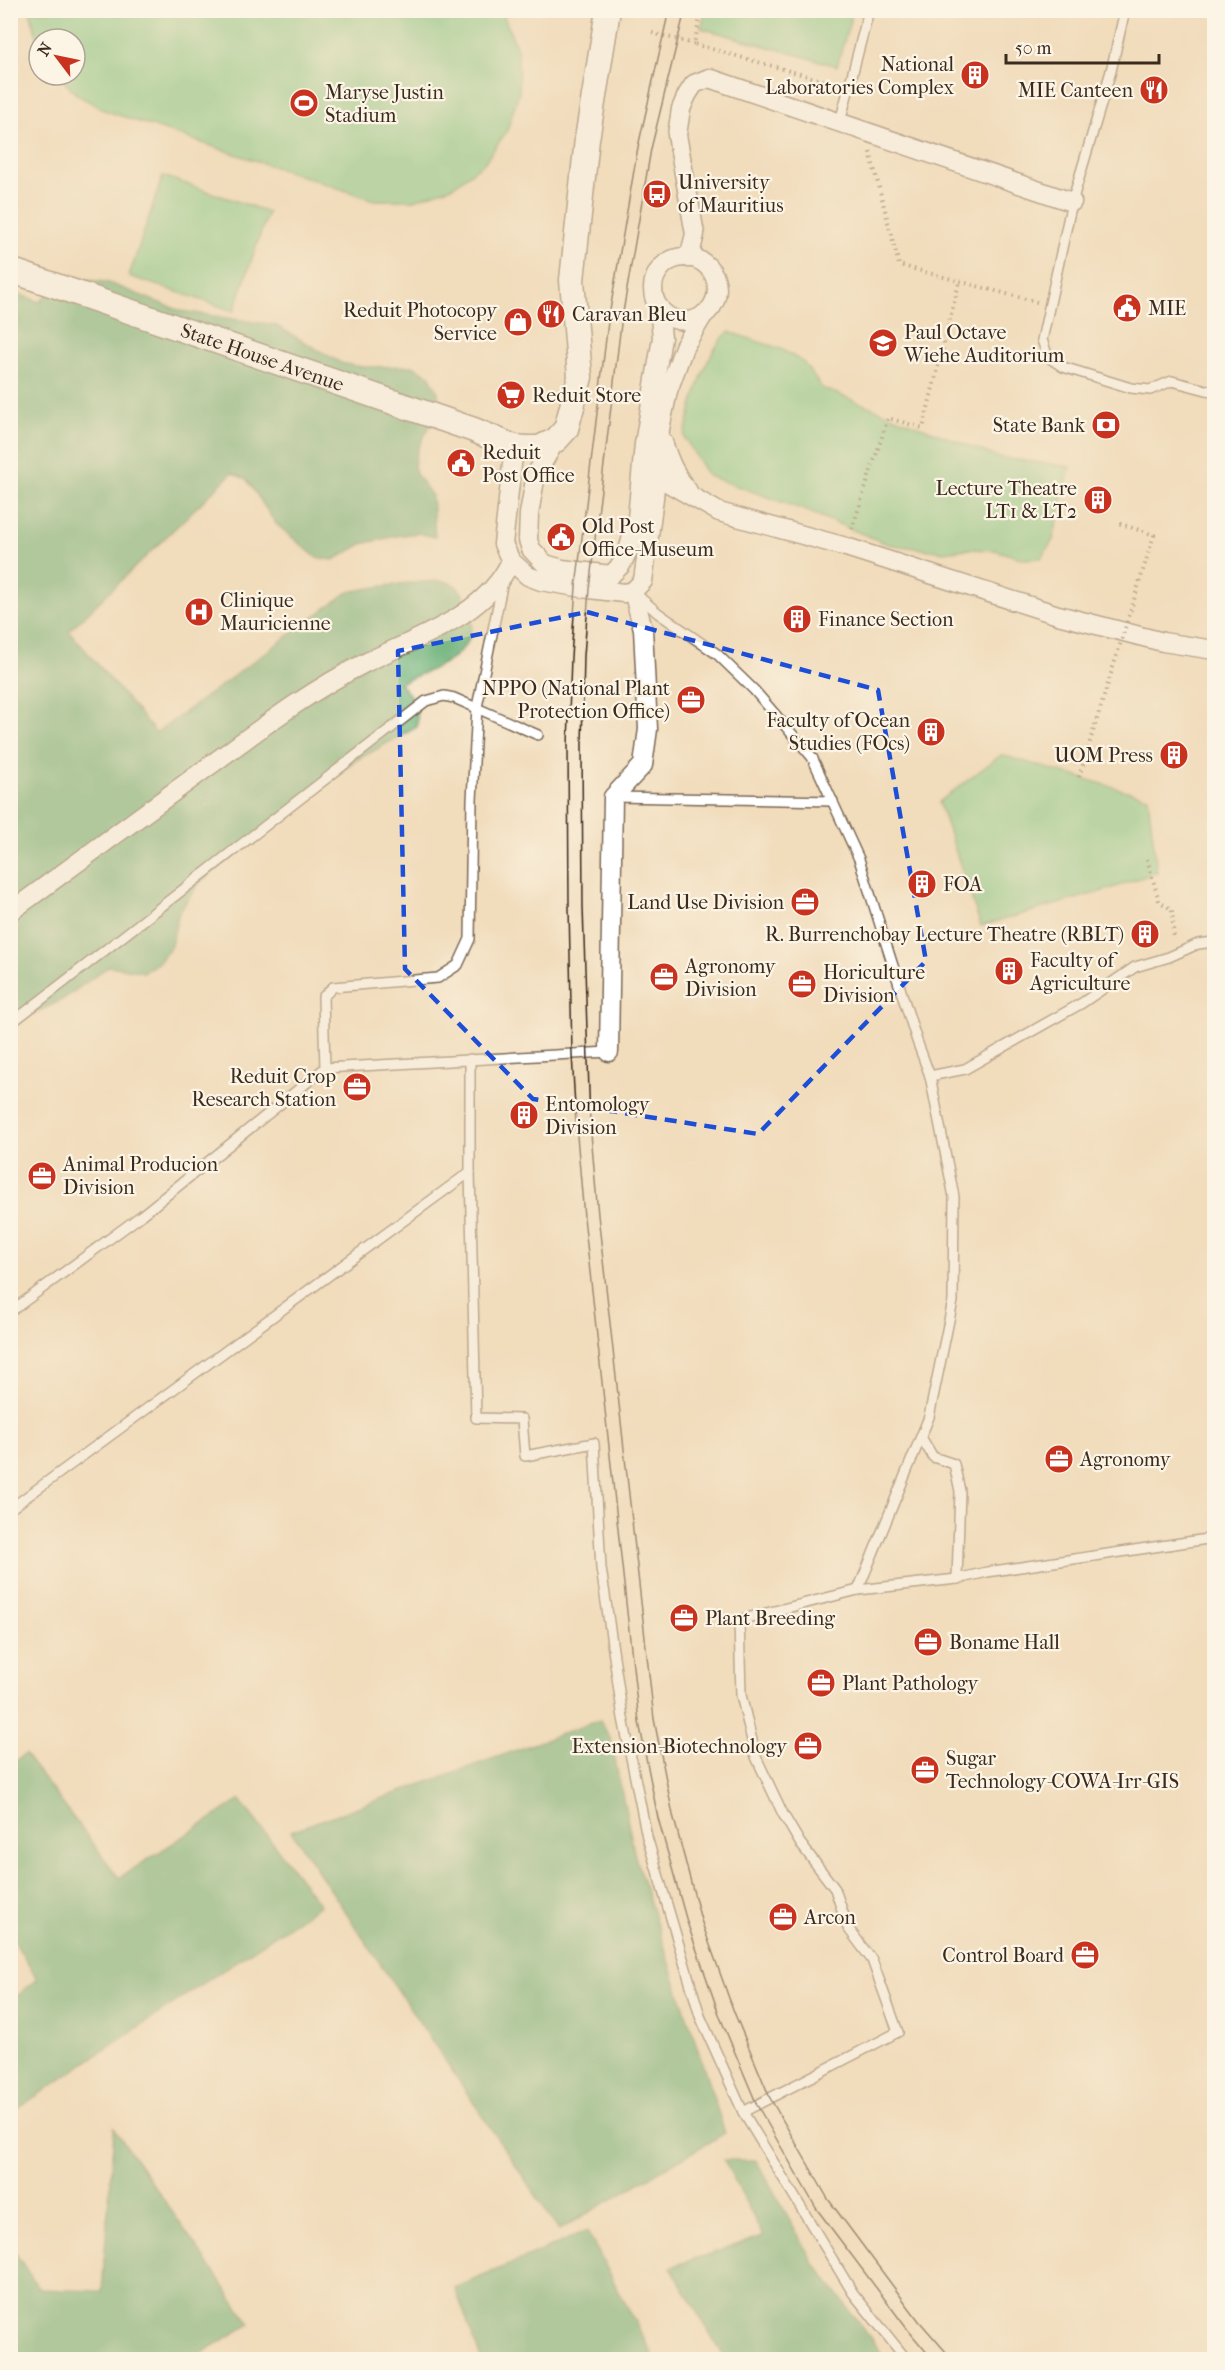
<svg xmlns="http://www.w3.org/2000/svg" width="1225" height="2370" viewBox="0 0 1225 2370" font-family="'IM FELL French Canon',serif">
<rect width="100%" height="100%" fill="#fcf5e5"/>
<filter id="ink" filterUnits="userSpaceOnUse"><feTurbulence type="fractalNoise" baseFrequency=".0167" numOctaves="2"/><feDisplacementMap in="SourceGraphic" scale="12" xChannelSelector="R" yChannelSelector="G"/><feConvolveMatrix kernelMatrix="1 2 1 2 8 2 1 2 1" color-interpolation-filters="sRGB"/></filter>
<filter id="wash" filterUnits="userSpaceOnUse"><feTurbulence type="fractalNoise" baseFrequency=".008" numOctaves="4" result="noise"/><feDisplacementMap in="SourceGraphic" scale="24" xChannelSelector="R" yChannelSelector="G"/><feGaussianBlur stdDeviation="1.35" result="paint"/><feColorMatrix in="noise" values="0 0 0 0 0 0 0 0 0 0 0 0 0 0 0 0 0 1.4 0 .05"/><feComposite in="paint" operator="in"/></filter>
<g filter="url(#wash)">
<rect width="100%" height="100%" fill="#f1dcbb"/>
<g fill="#7ccb8a" stroke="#5c7a54" stroke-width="1.5">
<polygon points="706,10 853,10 853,11 837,66 701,28"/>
<polygon points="30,11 502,11 518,52 519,92 507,131 484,163 452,187 414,200 374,200 106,111 77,95 58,75 75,75 75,39 39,39 39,44"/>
<polygon points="163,176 268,212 234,311 129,276"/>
<path d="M729 332 781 349 803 362 822 388 997 457 1070 467 1053 540 1041 558 1024 559 995 550 966 549 944 552 887 544 807 511 708 476 684 437C692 407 704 351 729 332Z"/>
<polygon points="1001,755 1148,797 1157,872 1110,889 981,926 939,802"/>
</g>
<g fill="#65af76" stroke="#506c4a" stroke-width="1.5">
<path d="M77 279 106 282 181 311 275 325 341 363 363 367 413 366 429 375 438 392 439 409 418 448 414 465 416 474 432 496 435 537 418 533 396 536 362 544 334 560 317 558 276 524 247 480 232 473 69 631 156 733 348 592C373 587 396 584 421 582 428 582 437 580 444 581 456 583 462 591 466 601 490 653 435 668 399 683 414 699 419 704 417 727L353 762 199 883 179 912 171 946 160 961 144 972 109 966 62 1000 11 1024V291L40 302C52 288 59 283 77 279Z"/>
<polygon points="600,1720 611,1740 635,1856 725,2133 559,2230 291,1831"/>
<polygon points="25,1754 119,1878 240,1800 320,1905 11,2113 11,2001 37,1979 11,1936 11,1764"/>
<polygon points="114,2128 250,2324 191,2359 11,2359 11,2246 39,2289 102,2291"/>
<polygon points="724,2160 756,2160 813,2261 886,2359 725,2359 671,2267 763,2236"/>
<polygon points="587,2231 655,2359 481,2359 455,2288"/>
</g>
</g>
<g filter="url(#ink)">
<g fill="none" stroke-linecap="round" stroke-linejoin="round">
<g stroke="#7b6855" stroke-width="12">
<g id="lane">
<polyline points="1125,10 1111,71 1072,202 1042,340 1048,357 1063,367 1131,388 1150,390 1172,381 1214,392"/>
<polyline points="840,122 869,10"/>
<polyline points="637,595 658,613 717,654 754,690 812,757 859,859 917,1041 930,1076 954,1197 953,1301 929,1417 858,1590"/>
<polyline points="613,797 833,801"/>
<polyline points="10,1024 426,701 444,696 454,698 538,735"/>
<polyline points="470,1059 470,1172 476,1418 522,1419 525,1456 594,1443 601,1568 623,1718 647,1837 700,2016 743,2112 898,2032 872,1960 848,1928 835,1889 800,1843 783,1814 756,1757 741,1695 739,1620 858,1590 957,1579 987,1572 1214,1538"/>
<polyline points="325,1068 609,1052"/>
<polyline points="930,1076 965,1069 1082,1003 1135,967 1169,957 1198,944 1214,942"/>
<polyline points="10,1312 142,1215 325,1068 323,997 333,987 438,978 458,965 470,939 472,800 477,707 503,581"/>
<polyline points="921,1437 933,1457 954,1464 960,1491 957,1579"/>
<polyline points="10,1509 470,1172"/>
<polyline points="743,2112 853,2293 907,2360"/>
</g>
</g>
<g stroke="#7b6855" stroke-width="21">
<g id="street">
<circle cx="685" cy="289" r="32"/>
<polyline points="689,258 695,234 677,135 681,109 687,95 694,84 709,78 1072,202"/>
<polyline points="556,440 536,474 529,514 528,540 531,549 545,564 562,569 611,575 621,565 628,551 637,518 644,444 662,338 659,307"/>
<path d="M663 442C669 461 675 475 688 491"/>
<polyline points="514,447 503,544 511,561 528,576 541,581 589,589 624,593 633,591 643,581 654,498 660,429 668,391 684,347 704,314"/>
<polyline points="656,476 719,512 846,547 1058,615 1163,642 1214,650"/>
<path d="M10 912C75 865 140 817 205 769 256 732 309 691 365 663 417 637 485 617 511 561"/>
<polyline points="609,1052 613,797 643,765 648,729 643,629 633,591"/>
</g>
</g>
<g stroke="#7b6855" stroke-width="27">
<g id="secondary">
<path id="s1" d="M10 270 474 430 514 447 526 448H539L556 440 566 429 580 377 572 280 587 139 608 10"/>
</g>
</g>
<g stroke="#7b6855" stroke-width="4" stroke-dasharray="1.5 4.5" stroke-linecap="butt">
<polyline points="702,10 694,44 836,84"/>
<polyline points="652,33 694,44"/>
<polyline points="870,152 899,265 1037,302"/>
<polyline points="852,529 888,418 923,428 959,283"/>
<polyline points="1147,859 1159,901 1172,910 1174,940"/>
</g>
<use href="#lane" stroke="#fff" stroke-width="9"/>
<use href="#street" stroke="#fff" stroke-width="18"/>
<use href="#secondary" stroke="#fff" stroke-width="24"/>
<g stroke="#3b2a1e" stroke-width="1.5">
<polyline points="669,10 638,147 608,322 576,587 571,657 568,745 569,907 572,1054 576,1124 584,1217 639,1722 658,1818 687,1922 720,2017 757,2105 816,2208 908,2330 933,2360"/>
<polyline points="685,10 651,149 621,324 589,589 584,656 582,745 583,907 590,1122 598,1215 654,1719 673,1815 701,1920 734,2012 770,2098 828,2199 919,2321 953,2360"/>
</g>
<polyline stroke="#7b6855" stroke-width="4" stroke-dasharray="1.5 4.5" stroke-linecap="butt" points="1079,777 1154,535 1118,523"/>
</g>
</g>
<path d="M0 0H1225V2370H0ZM587 612 878 690 926 961 758 1134 533 1099 405 969 398 651Z" fill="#f1dcbb" fill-opacity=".55" fill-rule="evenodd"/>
<path fill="none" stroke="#1d4ed8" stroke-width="4.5" stroke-dasharray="12 8" stroke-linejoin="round" d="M587 612 878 690 926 961 758 1134 533 1099 405 969 398 651Z"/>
<defs>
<g id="building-disc" transform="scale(1.5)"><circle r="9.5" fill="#c8321e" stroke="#fcf5e5"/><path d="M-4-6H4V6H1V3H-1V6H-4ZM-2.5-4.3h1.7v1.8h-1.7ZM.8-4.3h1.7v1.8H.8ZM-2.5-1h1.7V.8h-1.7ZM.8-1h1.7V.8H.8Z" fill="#fff"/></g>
<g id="restaurant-disc" transform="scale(1.5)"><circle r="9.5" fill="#c8321e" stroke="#fcf5e5"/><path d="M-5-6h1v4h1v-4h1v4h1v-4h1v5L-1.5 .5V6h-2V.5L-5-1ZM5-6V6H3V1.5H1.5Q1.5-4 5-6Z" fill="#fff"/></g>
<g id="stadium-disc" transform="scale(1.5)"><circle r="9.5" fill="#c8321e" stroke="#fcf5e5"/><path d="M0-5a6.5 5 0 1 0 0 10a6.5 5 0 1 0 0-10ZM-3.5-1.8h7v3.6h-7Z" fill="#fff"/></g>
<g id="bus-disc" transform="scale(1.5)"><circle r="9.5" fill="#c8321e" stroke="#fcf5e5"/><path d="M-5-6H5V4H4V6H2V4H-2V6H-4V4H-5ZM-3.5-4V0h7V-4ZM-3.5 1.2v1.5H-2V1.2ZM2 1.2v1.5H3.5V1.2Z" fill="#fff"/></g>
<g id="civic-disc" transform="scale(1.5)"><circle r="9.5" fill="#c8321e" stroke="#fcf5e5"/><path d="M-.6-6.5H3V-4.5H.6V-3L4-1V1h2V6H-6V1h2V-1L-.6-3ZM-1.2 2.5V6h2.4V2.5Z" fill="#fff"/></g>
<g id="shop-disc" transform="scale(1.5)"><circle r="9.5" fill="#c8321e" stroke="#fcf5e5"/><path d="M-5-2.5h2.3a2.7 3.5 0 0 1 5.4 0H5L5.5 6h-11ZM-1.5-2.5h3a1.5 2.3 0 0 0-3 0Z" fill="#fff"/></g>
<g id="university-disc" transform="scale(1.5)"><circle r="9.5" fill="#c8321e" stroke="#fcf5e5"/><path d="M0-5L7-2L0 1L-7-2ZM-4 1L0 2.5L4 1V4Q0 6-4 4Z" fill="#fff"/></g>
<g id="supermarket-disc" transform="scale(1.5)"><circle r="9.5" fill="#c8321e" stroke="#fcf5e5"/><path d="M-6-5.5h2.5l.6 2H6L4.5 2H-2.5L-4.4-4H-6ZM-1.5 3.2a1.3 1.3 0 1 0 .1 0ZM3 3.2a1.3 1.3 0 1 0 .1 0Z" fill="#fff"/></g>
<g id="bank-disc" transform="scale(1.5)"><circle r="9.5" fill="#c8321e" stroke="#fcf5e5"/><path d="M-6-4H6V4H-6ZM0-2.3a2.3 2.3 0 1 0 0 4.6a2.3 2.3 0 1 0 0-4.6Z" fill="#fff"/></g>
<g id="hospital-disc" transform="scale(1.5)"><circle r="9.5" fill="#c8321e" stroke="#fcf5e5"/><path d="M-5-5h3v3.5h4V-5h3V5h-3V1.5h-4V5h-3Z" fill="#fff"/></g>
<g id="office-disc" transform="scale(1.5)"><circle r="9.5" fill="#c8321e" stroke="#fcf5e5"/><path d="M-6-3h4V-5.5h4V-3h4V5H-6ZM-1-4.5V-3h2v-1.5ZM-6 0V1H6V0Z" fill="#fff"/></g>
</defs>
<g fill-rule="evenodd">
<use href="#building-disc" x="975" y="75"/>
<use href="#restaurant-disc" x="1154" y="90"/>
<use href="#stadium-disc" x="304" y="103"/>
<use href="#bus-disc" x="657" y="194"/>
<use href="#civic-disc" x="1127" y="308"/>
<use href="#restaurant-disc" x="551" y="314"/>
<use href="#shop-disc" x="518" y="322"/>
<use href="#university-disc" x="883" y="343"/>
<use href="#supermarket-disc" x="511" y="395"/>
<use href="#bank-disc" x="1106" y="425"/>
<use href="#civic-disc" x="461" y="463"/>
<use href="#building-disc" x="1098" y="500"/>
<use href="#civic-disc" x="561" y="537"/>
<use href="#hospital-disc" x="199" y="612"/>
<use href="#building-disc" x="797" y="619"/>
<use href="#office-disc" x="691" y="700"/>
<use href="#building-disc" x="931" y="732"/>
<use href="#building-disc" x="1174" y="755"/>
<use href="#building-disc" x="922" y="884"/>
<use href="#office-disc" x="805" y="902"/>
<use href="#building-disc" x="1145" y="934"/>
<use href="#building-disc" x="1009" y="971"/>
<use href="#office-disc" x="664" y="977"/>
<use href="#office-disc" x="802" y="984"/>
<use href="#office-disc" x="357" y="1087"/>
<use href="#building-disc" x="524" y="1115"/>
<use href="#office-disc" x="42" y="1176"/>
<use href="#office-disc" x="1059" y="1459"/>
<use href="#office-disc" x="684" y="1618"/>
<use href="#office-disc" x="928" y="1642"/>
<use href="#office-disc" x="821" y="1683"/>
<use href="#office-disc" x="808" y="1746"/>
<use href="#office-disc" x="925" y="1770"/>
<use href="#office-disc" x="783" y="1917"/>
<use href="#office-disc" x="1085" y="1955"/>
</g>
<g text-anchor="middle" stroke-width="4.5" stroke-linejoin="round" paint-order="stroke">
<g font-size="20" fill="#3b2a1e" stroke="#fcf5e5" text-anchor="start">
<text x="954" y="71" text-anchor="end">National<tspan x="954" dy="23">Laboratories Complex</tspan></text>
<text x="1133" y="97" text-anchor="end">MIE Canteen</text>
<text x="325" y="99">Maryse Justin<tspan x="325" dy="23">Stadium</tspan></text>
<text x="678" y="189">University<tspan x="678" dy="23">of Mauritius</tspan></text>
<text x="1148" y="315">MIE</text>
<text x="497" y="317" text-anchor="end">Reduit Photocopy<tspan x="497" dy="23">Service</tspan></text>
<text x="572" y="321">Caravan Bleu</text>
<text x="904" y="339">Paul Octave<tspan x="904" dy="23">Wiehe Auditorium</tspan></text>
<text x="532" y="402">Reduit Store</text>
<text x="1085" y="432" text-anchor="end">State Bank</text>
<text x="482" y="459">Reduit<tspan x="482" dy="23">Post Office</tspan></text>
<text x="1077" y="495" text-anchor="end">Lecture Theatre<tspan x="1077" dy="23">LT1 &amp; LT2</tspan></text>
<text x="582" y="533">Old Post<tspan x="582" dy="23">Office-Museum</tspan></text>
<text x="220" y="607">Clinique<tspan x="220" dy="23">Mauricienne</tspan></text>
<text x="818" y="626">Finance Section</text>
<text x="670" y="695" text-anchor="end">NPPO (National Plant<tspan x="670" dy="23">Protection Office)</tspan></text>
<text x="910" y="727" text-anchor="end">Faculty of Ocean<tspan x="910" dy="23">Studies (FOcs)</tspan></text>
<text x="1153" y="762" text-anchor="end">UOM Press</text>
<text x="943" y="891">FOA</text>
<text x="784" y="909" text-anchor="end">Land Use Division</text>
<text x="1124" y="941" text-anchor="end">R. Burrenchobay Lecture Theatre (RBLT)</text>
<text x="1030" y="967">Faculty of<tspan x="1030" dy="23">Agriculture</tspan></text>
<text x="685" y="973">Agronomy<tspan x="685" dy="23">Division</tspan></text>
<text x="823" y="979">Horiculture<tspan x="823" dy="23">Division</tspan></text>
<text x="336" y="1083" text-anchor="end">Reduit Crop<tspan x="336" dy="23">Research Station</tspan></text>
<text x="545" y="1111">Entomology<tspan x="545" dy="23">Division</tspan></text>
<text x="63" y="1171">Animal Producion<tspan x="63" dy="23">Division</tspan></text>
<text x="1080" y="1466">Agronomy</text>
<text x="705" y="1625">Plant Breeding</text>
<text x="949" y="1649">Boname Hall</text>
<text x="842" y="1690">Plant Pathology</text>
<text x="787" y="1753" text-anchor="end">Extension-Biotechnology</text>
<text x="946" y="1765">Sugar<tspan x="946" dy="23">Technology-COWA-Irr-GIS</tspan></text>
<text x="804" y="1924">Arcon</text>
<text x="1064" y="1962" text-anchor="end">Control Board</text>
</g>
<g font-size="20" fill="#3b2a1e" stroke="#fcf5e5">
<text dy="7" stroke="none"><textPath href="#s1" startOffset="267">State House Avenue</textPath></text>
</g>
</g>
<rect width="1225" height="2370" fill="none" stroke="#fcf5e5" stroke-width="36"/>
<g transform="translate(57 57) rotate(302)"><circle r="28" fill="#fcf5e5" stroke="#afa495" stroke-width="1.5"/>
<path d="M0-4.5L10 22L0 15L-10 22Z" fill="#c8321e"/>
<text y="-9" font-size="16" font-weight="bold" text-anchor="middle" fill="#3b2a1e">N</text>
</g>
<path d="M1006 54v9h153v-9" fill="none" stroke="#3b2a1e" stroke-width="3"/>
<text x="1015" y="54" font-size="18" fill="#3b2a1e" stroke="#fcf5e5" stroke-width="4.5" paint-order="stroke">50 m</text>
</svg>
